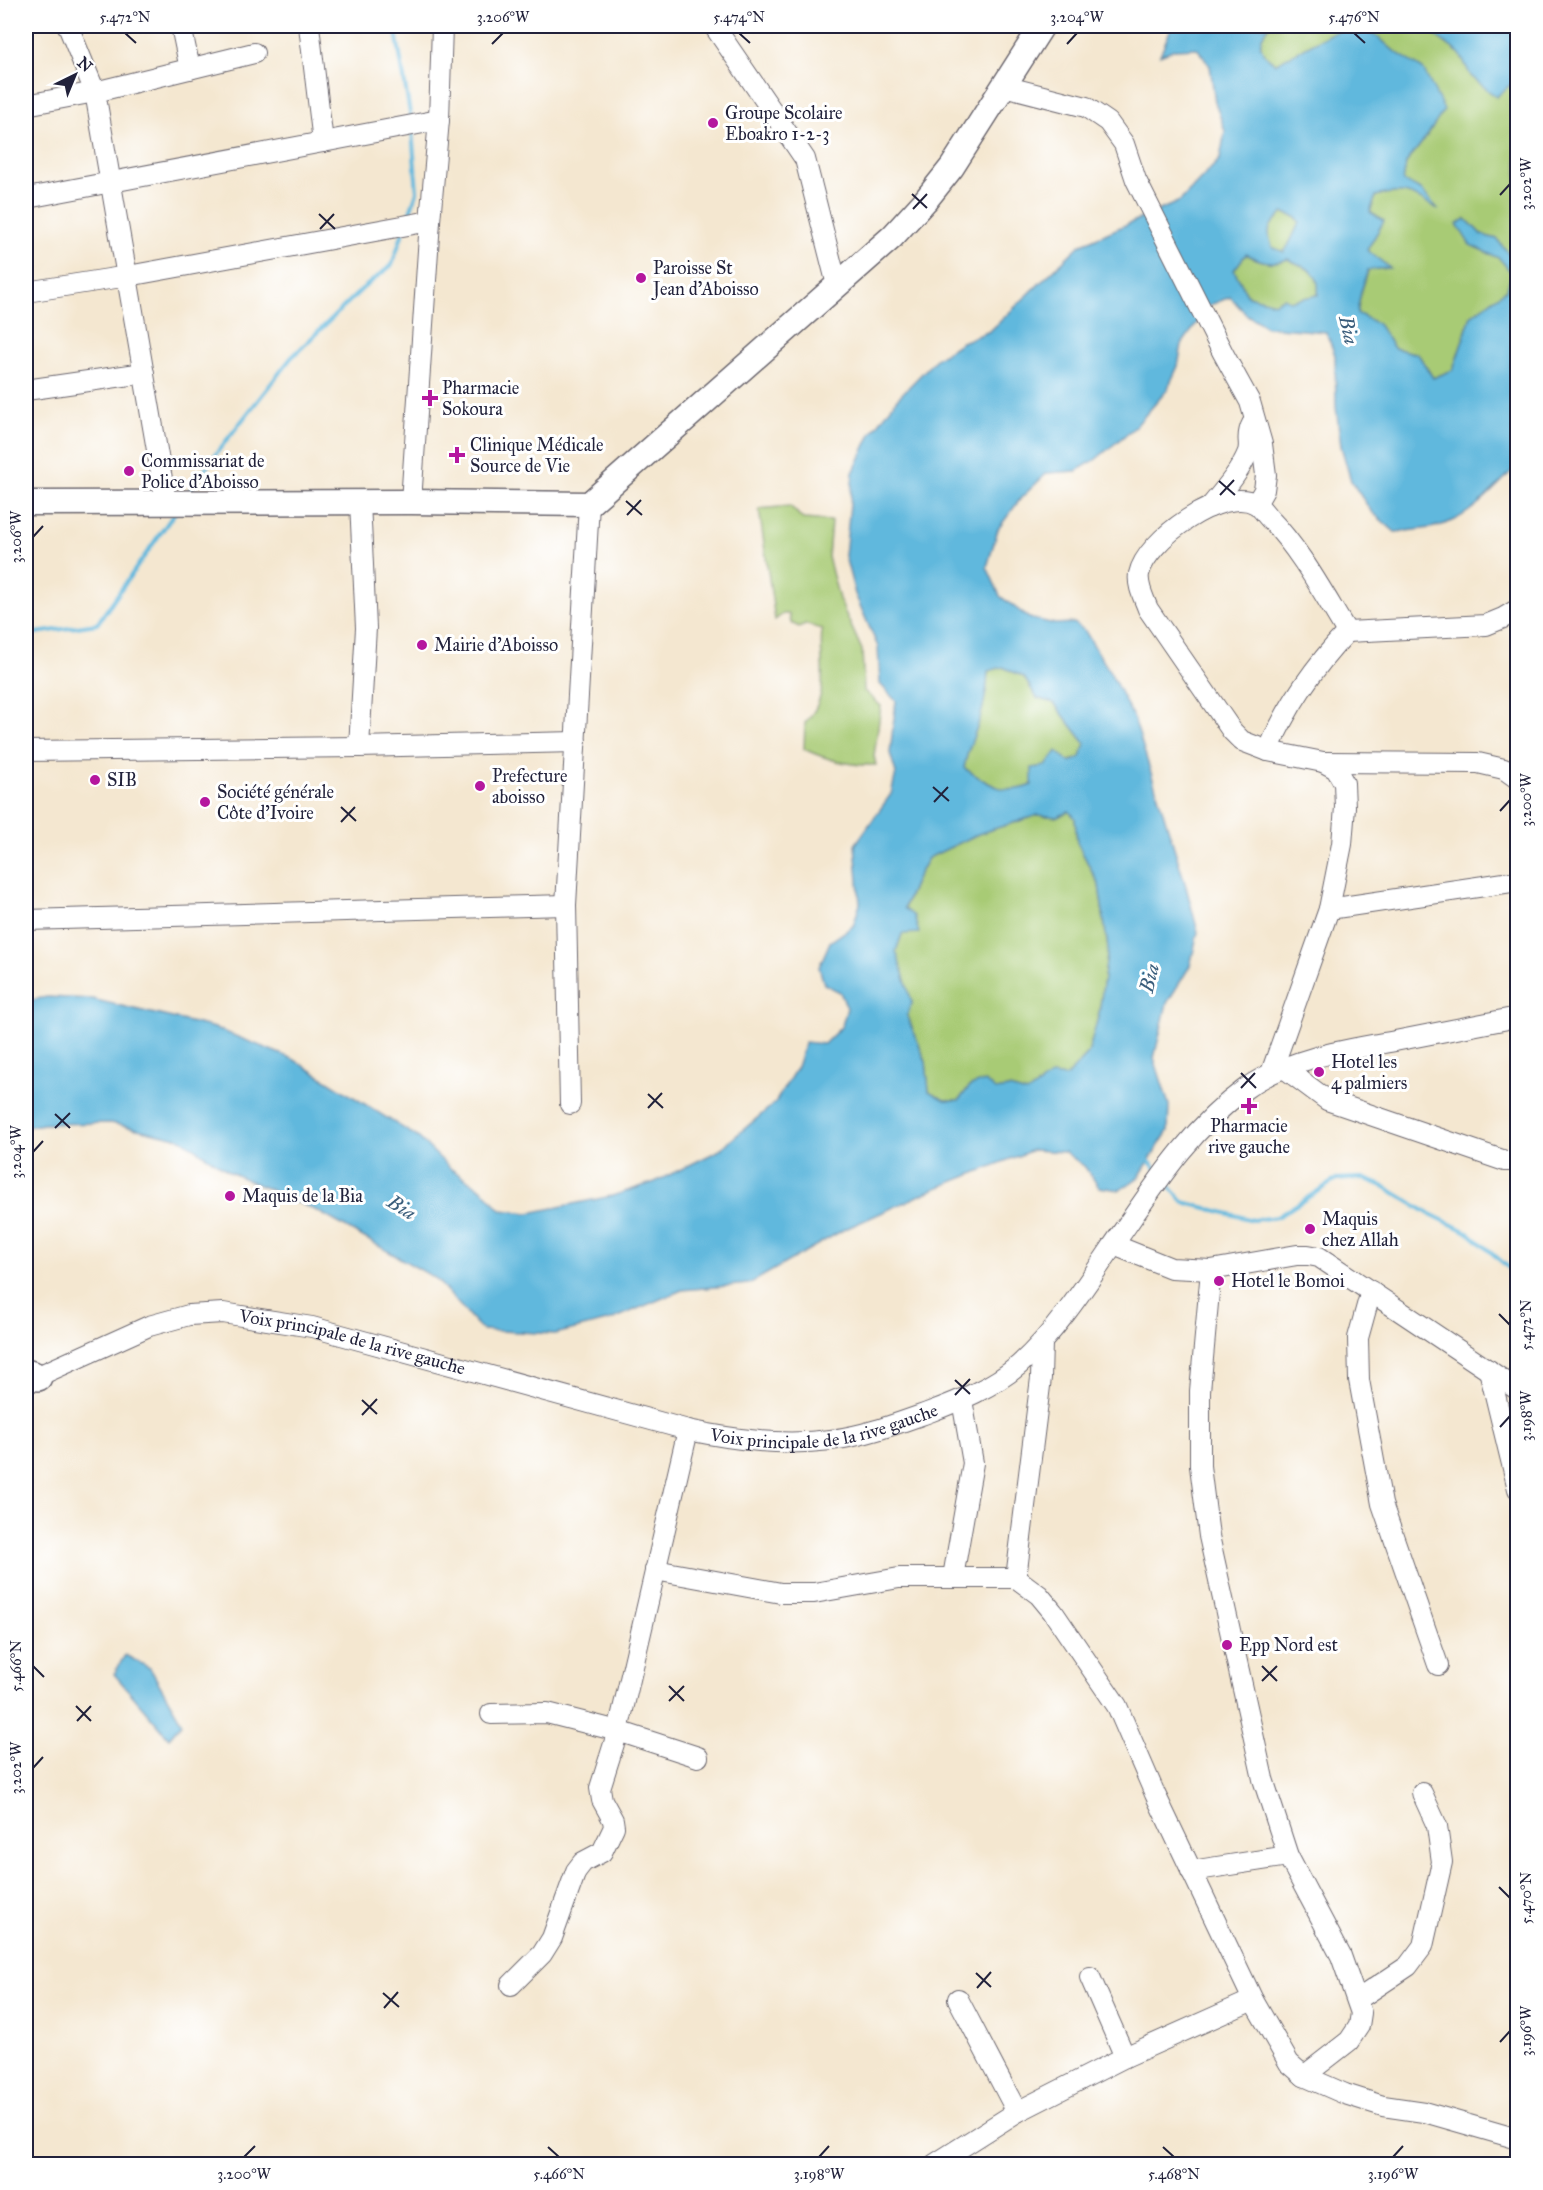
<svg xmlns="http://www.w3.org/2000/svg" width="1543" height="2190" viewBox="0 0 1543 2190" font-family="'IM FELL Great Primer',serif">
<rect width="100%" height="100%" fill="#fff"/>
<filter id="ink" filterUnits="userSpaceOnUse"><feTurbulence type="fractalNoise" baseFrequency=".0167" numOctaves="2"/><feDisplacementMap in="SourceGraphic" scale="12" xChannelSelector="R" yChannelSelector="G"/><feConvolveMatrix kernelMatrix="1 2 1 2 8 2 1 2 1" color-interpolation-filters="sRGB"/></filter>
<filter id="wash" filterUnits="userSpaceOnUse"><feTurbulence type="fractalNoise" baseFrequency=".008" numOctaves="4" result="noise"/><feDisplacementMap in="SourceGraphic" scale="24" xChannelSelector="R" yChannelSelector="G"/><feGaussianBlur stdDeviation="1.35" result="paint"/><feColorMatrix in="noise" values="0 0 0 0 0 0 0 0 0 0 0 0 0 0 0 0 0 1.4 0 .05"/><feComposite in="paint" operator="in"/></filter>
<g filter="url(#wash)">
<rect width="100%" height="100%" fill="#f4e7d0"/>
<g fill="#a8cb74" stroke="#657658" stroke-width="1.5">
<path d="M1269 26H1423L1460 54 1471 76 1496 96 1517 79V256L1512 258 1497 239 1482 235 1466 219 1471 245 1499 258 1512 273 1507 289 1471 316 1453 370 1433 378 1418 354 1394 348 1378 324 1357 314 1361 292 1369 269 1388 268 1367 250 1384 221 1370 212 1376 196C1402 188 1414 194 1437 208L1421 190 1403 182 1406 163 1427 136 1394 51 1378 37 1297 53 1274 64C1259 50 1255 44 1269 26Z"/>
<path d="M1283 213 1296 217 1300 222 1285 252 1272 248C1266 229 1268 226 1283 213Z"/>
<path d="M1246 254C1261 262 1272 265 1288 259 1306 269 1321 270 1318 295L1290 301 1283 298 1274 303 1248 296 1234 270Z"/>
<path d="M790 506 803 519 831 521 828 557 839 599 862 650 864 691 881 706 874 756 876 765C850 766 827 760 804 749L805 723C833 693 818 665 822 629L805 624 799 627 791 623 789 614H783L775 620 759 509Z"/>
<path d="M1003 667 1024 677 1037 698 1054 703 1085 743 1082 758 1046 766C1042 772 1037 781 1031 785 1009 801 982 779 964 768 967 750 975 735 980 718 985 702 987 687 988 671Z"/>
<polygon points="1069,810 1075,818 1077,842 1099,885 1108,949 1099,1014 1088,1054 1066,1077 1052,1075 1027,1093 1009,1088 995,1090 970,1086 959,1100 944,1100 929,1091 926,1062 907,1015 896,951 902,934 904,909 917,877 928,858 978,834 1038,815 1058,817"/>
</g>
<g fill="#60b8dd" stroke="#416d8c" stroke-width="1.5" fill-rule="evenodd">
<path d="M1172 26H1269C1255 44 1259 50 1275 64L1330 34 1354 27 1378 37 1394 51 1423 69 1444 110 1427 136 1406 163 1403 181 1421 190 1439 210C1415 195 1405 188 1376 196L1370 212 1384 221 1367 250 1390 268 1368 270 1361 292 1357 313 1378 324 1394 348 1418 354 1433 378 1453 370 1471 316 1507 289 1512 273 1499 258 1470 245 1457 224 1466 219 1482 235 1497 239 1512 258 1517 256V355L1510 365 1517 385V466C1496 486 1474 514 1445 524 1429 530 1412 530 1395 532L1371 511 1351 481 1341 446 1336 407 1335 355 1326 332 1267 327 1247 315 1230 297 1210 305 1182 344 1178 366 1167 390 1135 427 1095 460 1076 471 1047 473 1021 498 998 529 987 567 1000 596 1029 618 1055 624 1074 623 1085 631 1110 672 1135 721 1185 883 1198 932 1190 966 1167 1003 1154 1058 1169 1105 1168 1131 1139 1177 1120 1190 1099 1187 1085 1167 1065 1152 1033 1150 934 1189 843 1230 749 1284 682 1290 611 1320 555 1334 482 1330 435 1278 319 1212 230 1172 181 1139 111 1123 44 1124 26 1127V1001L47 997 92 999 215 1028 293 1059 419 1138 451 1169 483 1190 501 1210 529 1213 612 1196 655 1182 718 1151 775 1103 797 1067 805 1042 824 1044 842 1026 847 1008 840 992 824 984 819 967 830 942 853 926 860 904 855 845 891 794 896 773 890 753 896 701 880 684 878 647 855 594 845 556 853 473 871 434 897 399 937 358 962 342 990 331 1080 245 1180 201 1220 159 1225 131 1215 102 1210 66 1197 48 1175 49 1160 55ZM1283 213 1296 217 1300 222C1294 232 1291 243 1284 252L1272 247C1266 229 1268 226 1283 213ZM1246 254C1261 262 1272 265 1288 259 1306 268 1321 270 1318 295L1290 301 1283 298 1274 303 1248 296 1234 270ZM1003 667 1024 677 1037 698 1054 703 1085 743 1081 758 1069 762 1057 751 1046 766 1032 768V785C1003 797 988 783 964 768 967 750 975 735 980 718 985 702 987 687 988 671ZM1069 811 1075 818 1077 842 1099 885 1108 948 1099 1014 1088 1054 1066 1077 1052 1075 1027 1093 1009 1088 995 1090 985 1081 970 1086 959 1100H944L929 1091 926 1062 907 1016 912 1002 896 951 902 934 919 933 914 916 904 908 917 877 928 858 978 834 1038 815 1058 817Z"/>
<polygon points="1423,26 1517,26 1517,79 1496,97 1471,76 1460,54"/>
<polygon points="125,1655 150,1668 182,1723 169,1738 114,1674"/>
</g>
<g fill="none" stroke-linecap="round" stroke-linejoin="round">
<g stroke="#60b8dd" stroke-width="4">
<polyline points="395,26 411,119"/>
<polyline points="407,220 417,192 412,130"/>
<polyline points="187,495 215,455 291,358 362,289 392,265 403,232"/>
<polyline points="26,656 29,634 97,624 176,511"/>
<polyline points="26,764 26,769"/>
<polyline points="26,992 30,1005"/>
<polyline points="1147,1159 1158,1171"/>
<polyline points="1166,1182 1183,1202 1253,1220 1277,1217 1337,1179 1363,1178 1385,1187 1426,1212 1469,1233 1518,1276"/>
</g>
</g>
</g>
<g filter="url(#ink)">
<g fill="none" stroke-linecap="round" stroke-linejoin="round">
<g stroke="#6c676f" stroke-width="22">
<g id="minor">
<polyline points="68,26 95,92 166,502"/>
<polyline points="181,26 190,69"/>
<polyline points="309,26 323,142"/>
<polyline points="714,26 805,159 837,285"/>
<polyline points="1004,86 1086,107 1108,122 1124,144 1136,180 1223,353 1250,402 1262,444 1266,475 1264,490 1256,504"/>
<polyline points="26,105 95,92 254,53"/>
<polyline points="27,198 439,120"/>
<polyline points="26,292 128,276 430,221"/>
<polyline points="26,390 144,373"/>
<polyline points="411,502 430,221 439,120 442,26"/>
<path d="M1210 507C1224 490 1240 472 1248 452 1251 442 1245 437 1252 424"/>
<polyline points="359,747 366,628 360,502"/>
<polyline points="26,751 359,747 576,742"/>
<path d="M1268 751C1286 708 1315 666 1347 632"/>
<polyline points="1323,762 1478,763 1504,769 1518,779"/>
<polyline points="1329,909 1518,881"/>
<polyline points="26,920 566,905"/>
<polyline points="1284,1068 1327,1100 1505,1161 1518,1161"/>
<path d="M1271 1073 1329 909 1342 844 1345 807 1344 783 1336 769 1323 762 1268 751 1242 741 1232 731 1148 609C1144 598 1137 586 1139 574 1146 540 1223 485 1256 504 1261 507 1265 514 1269 518 1301 551 1323 593 1347 632L1486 625 1503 618 1518 609"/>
<polyline points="570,1104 566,905 589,504"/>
<polyline points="1114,1245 1171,1268 1211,1270 1297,1255 1308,1255 1319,1257 1518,1390"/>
<polyline points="1211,1270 1200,1391 1200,1466 1209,1536 1263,1779 1288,1856 1341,1956 1361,2013 1359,2026 1349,2041 1304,2076"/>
<polyline points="1371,1291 1358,1338 1359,1380 1382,1504 1438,1665"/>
<polyline points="1489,1370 1518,1489"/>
<path id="s1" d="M27 1381 149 1326 189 1315 223 1313 312 1327 688 1430C736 1440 782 1446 831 1440 864 1436 896 1424 927 1413 959 1401 992 1388 1019 1365 1055 1333 1087 1284 1114 1244 1153 1188 1189 1130 1245 1089 1288 1058 1345 1050 1395 1041 1436 1033 1477 1025 1518 1017"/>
<polyline points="655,1570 781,1593 814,1593 899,1578 1016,1578 1039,1595 1053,1612 1117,1706 1155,1794 1253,2000 1289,2063 1304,2076 1345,2094 1383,2106 1424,2112 1518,2139"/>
<polyline points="953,1577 973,1463 962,1400"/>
<polyline points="1016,1578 1041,1378 1042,1343"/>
<polyline points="491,1714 547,1713 618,1731 698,1757"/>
<polyline points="1191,1871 1288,1856"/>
<polyline points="1090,1977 1125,2057"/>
<polyline points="511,1985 542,1954 552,1938 576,1871 583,1862 602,1852 614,1827 613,1820 602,1800 600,1788 618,1731 688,1430"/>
<polyline points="958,1999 1017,2112"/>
<polyline points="1357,2000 1408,1966 1423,1946 1442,1862 1437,1826 1422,1793"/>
<polyline points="935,2164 1017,2112 1125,2057 1253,2000"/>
</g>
</g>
<g stroke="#6c676f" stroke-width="27">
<polyline id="major" points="26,503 411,502 589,504 892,237 925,201 952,167 1042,26"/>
</g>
<g stroke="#6c676f" stroke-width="30">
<polyline id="highway" points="26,1373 38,1377"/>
</g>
<use href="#minor" stroke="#fff" stroke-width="20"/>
<use href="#major" stroke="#fff" stroke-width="24"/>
<use href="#highway" stroke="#fff" stroke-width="27"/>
</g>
</g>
<path fill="none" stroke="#22223b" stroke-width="2" d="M125 33 136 43M739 33 750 43M1354 33 1365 43M492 44 503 33M1067 44 1077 33M912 194 927 208M1500 195 1510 184M913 209 927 194M319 214 335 229M320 229 334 214M1219 481 1235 495M1220 495 1234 480M626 501 642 515M627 515 641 500M33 537 43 526M933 787 949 801M934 802 948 787M341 807 356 821M1500 811 1510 800M341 822 355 807M1241 1073 1256 1088M1241 1088 1255 1073M648 1094 663 1108M648 1108 662 1093M55 1114 70 1128M55 1128 70 1113M33 1152 43 1141M1499 1314 1510 1325M955 1380 970 1394M955 1395 970 1379M362 1400 377 1414M362 1415 377 1399M1500 1427 1510 1416M33 1666 44 1677M1262 1666 1277 1681M1262 1681 1277 1666M669 1686 684 1701M669 1701 684 1686M76 1706 91 1721M77 1721 91 1706M33 1768 43 1757M1499 1887 1510 1898M976 1973 991 1987M977 1988 991 1972M383 1993 399 2007M384 2008 398 1992M1500 2042 1510 2031M548 2147 559 2157M1163 2147 1174 2157M244 2157 255 2146M819 2157 829 2146M1393 2157 1403 2146"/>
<g fill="#b5179e" stroke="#fff" stroke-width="2">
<circle cx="713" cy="123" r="6"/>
<circle cx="641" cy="278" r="6"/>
<path d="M427 389h6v6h6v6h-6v6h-6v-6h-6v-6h6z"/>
<path d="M454 446h6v6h6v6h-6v6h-6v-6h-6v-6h6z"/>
<circle cx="129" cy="471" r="6"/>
<circle cx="422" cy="645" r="6"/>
<circle cx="95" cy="780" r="6"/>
<circle cx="480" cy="786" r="6"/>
<circle cx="205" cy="802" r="6"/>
<circle cx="1319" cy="1072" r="6"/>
<path d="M1246 1097h6v6h6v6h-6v6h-6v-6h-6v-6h6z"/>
<circle cx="230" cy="1196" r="6"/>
<circle cx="1310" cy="1229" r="6"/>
<circle cx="1219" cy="1281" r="6"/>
<circle cx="1227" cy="1645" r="6"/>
</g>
<g text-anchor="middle" stroke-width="6" stroke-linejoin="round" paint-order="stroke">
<g font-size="18" fill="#22223b" stroke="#fff" text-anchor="start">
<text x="725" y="119">Groupe Scolaire<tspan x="725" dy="21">Eboakro 1-2-3</tspan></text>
<text x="653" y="274">Paroisse St<tspan x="653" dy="21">Jean d'Aboisso</tspan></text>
<text x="442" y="394">Pharmacie<tspan x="442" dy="21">Sokoura</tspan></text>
<text x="470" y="451">Clinique Médicale<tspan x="470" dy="21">Source de Vie</tspan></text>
<text x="141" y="467">Commissariat de<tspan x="141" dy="21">Police d'Aboisso</tspan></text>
<text x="434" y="651">Mairie d'Aboisso</text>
<text x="492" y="782">Prefecture<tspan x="492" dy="21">aboisso</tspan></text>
<text x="107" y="786">SIB</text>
<text x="217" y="798">Société générale<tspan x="217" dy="21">Côte d’Ivoire</tspan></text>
<text x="1331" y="1068">Hotel les<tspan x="1331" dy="21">4 palmiers</tspan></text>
<text x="1249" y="1132" text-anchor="middle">Pharmacie<tspan x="1249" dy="21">rive gauche</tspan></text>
<text x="242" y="1202">Maquis de la Bia</text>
<text x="1322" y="1225">Maquis<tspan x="1322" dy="21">chez Allah</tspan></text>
<text x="1231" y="1287">Hotel le Bomoi</text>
<text x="1239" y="1651">Epp Nord est</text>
</g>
<g font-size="18" fill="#22223b" stroke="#fff">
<text dy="6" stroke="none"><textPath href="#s1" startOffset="342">Voix principale de la rive gauche</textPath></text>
<text dy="6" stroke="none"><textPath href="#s1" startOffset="828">Voix principale de la rive gauche</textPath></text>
</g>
<g font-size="20" font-style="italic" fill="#3b5e7c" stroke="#fff">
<text transform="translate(1349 330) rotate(77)" y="7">Bia</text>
<text transform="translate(1149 978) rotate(-77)" y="7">Bia</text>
<text transform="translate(402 1207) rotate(32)" y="7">Bia</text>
</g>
</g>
<rect width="1543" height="2190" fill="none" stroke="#fff" stroke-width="66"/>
<g transform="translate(75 75) rotate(43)" stroke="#ffffff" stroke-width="4.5" paint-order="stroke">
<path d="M0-4.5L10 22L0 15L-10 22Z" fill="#22223b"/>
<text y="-9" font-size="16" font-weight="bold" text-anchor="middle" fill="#22223b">N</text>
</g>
<rect x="33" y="33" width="1477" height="2124" fill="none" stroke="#22223b" stroke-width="2"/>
<g font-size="15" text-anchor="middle" fill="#22223b">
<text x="125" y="22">5.472°N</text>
<text x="503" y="22">3.206°W</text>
<text x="739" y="22">5.474°N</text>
<text x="1077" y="22">3.204°W</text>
<text x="1354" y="22">5.476°N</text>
<text transform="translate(1526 184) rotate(-90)" y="5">3.202°W</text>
<text transform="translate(16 537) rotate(-90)" y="5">3.206°W</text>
<text transform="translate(1526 800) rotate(-90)" y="5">3.200°W</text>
<text transform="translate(16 1152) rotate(-90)" y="5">3.204°W</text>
<text transform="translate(1526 1325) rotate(-90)" y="5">5.472°N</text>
<text transform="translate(1526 1416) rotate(-90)" y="5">3.198°W</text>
<text transform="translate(16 1666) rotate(-90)" y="5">5.466°N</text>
<text transform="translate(16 1768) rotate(-90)" y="5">3.202°W</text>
<text transform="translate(1526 1898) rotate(-90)" y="5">5.470°N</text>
<text transform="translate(1526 2031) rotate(-90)" y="5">3.196°W</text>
<text x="244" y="2179">3.200°W</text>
<text x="559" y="2179">5.466°N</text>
<text x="819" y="2179">3.198°W</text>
<text x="1174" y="2179">5.468°N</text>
<text x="1393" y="2179">3.196°W</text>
</g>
</svg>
